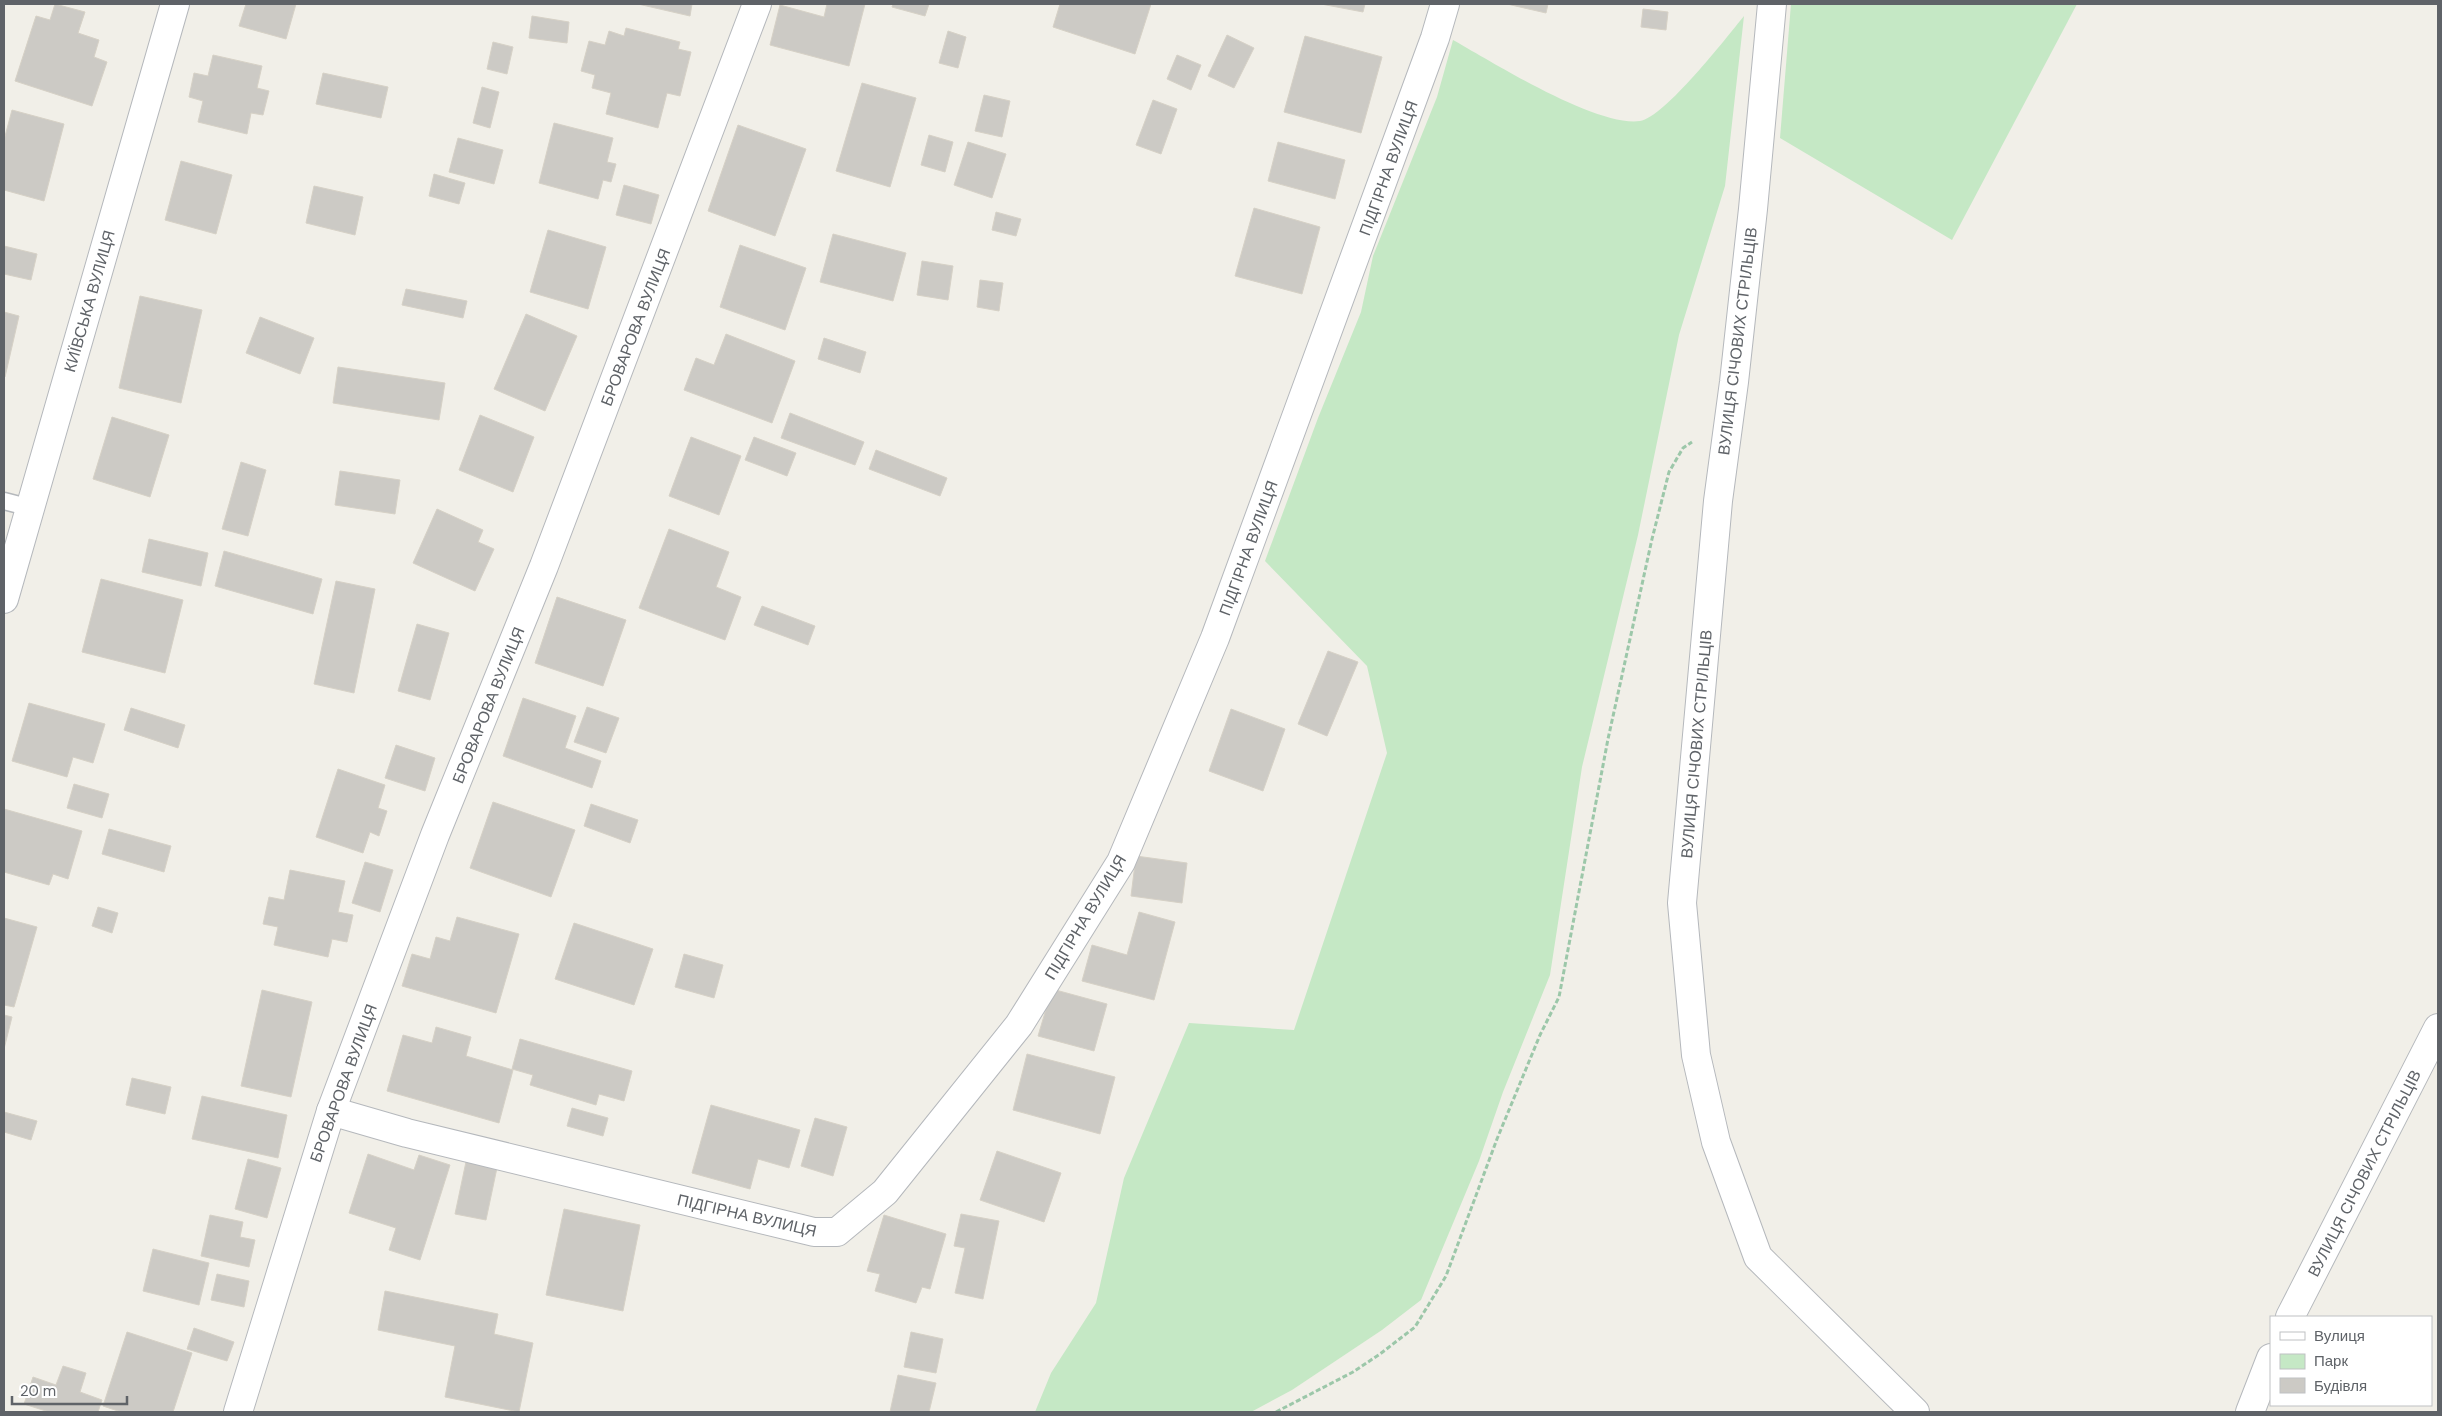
<svg xmlns="http://www.w3.org/2000/svg" width="2442" height="1416" viewBox="0 0 2442 1416" font-family="'DM Sans',sans-serif">
<rect width="100%" height="100%" fill="#f1efe8"/>
<g fill="#c5e8c5">
<polygon points="1791,4 2077,4 1952,240 1780,138"/>
<path d="M1744 16 1725 186 1679 335 1638 535 1582 767 1550 975 1503 1092 1479 1161 1421 1300 1382 1330 1292 1390 1251 1412H1035L1051 1373 1096 1303 1124 1178 1189 1023 1294 1030 1387 753 1367 666 1265 561 1318 418 1361 312 1373 256 1437 97 1453 40C1494 63 1596 127 1640 121 1665 117 1726 38 1744 16Z"/>
</g>
<g fill="#cccac5" stroke="#d6d1c6">
<polygon points="55,4 85,12 78,33 99,40 94,57 107,62 92,106 15,81 36,16 50,20"/>
<polygon points="246,4 296,4 286,39 239,26"/>
<polygon points="638,4 692,4 690,16"/>
<polygon points="827,4 865,4 849,66 770,45 780,5 824,17"/>
<polygon points="893,4 929,4 925,16 892,7"/>
<polygon points="1060,4 1151,4 1135,54 1053,27"/>
<polygon points="1321,4 1365,4 1363,12"/>
<polygon points="1507,4 1548,4 1546,13"/>
<polygon points="1643,9 1668,12 1666,30 1641,27"/>
<polygon points="532,16 569,22 567,43 529,38"/>
<polygon points="626,28 680,42 678,49 691,52 680,96 667,93 658,128 606,114 611,93 592,88 595,75 581,71 589,41 605,45 609,31 624,36"/>
<polygon points="948,31 966,37 958,68 939,63"/>
<polygon points="1227,35 1254,48 1234,88 1208,76"/>
<polygon points="1305,36 1382,57 1361,133 1284,112"/>
<polygon points="493,42 513,47 507,74 487,69"/>
<polygon points="213,55 262,66 257,88 269,91 263,115 251,113 247,134 198,122 203,101 189,97 194,73 208,76"/>
<polygon points="1177,55 1201,65 1191,90 1167,79"/>
<polygon points="323,73 388,87 381,118 316,104"/>
<polygon points="862,83 916,98 890,187 836,171"/>
<polygon points="482,87 499,92 490,128 473,123"/>
<polygon points="984,95 1010,101 1002,137 975,131"/>
<polygon points="1153,100 1177,109 1161,154 1136,145"/>
<polygon points="12,110 64,124 44,201 4,190 4,140"/>
<polygon points="554,123 613,138 607,162 616,164 611,182 603,180 598,199 539,183"/>
<polygon points="738,125 806,149 775,236 708,211"/>
<polygon points="929,135 953,142 945,172 921,165"/>
<polygon points="458,138 503,150 494,184 449,172"/>
<polygon points="968,142 1006,154 992,198 954,185"/>
<polygon points="1278,142 1345,160 1335,199 1268,181"/>
<polygon points="181,161 232,175 216,234 165,220"/>
<polygon points="434,174 465,183 459,204 429,196"/>
<polygon points="624,185 659,195 651,224 616,215"/>
<polygon points="314,186 363,197 355,235 306,223"/>
<polygon points="1254,208 1320,227 1302,294 1235,276"/>
<polygon points="996,212 1021,219 1016,236 992,230"/>
<polygon points="548,230 606,247 588,309 530,292"/>
<polygon points="833,234 906,253 893,301 820,282"/>
<polygon points="740,245 806,268 785,330 720,307"/>
<polygon points="4,246 37,254 31,280 4,274"/>
<polygon points="922,261 953,266 948,300 917,295"/>
<polygon points="980,280 1003,283 999,311 977,307"/>
<polygon points="406,289 467,301 463,318 402,305"/>
<polygon points="140,296 202,310 181,403 119,388"/>
<polygon points="4,312 19,316 5,377 4,376"/>
<polygon points="526,314 577,336 545,411 494,389"/>
<polygon points="260,317 314,338 300,374 246,353"/>
<polygon points="726,334 795,361 772,423 684,390 696,358 714,365"/>
<polygon points="824,338 866,352 860,373 818,359"/>
<polygon points="338,367 445,383 439,420 333,403"/>
<polygon points="790,413 864,442 855,465 781,438"/>
<polygon points="480,415 534,437 513,492 459,470"/>
<polygon points="112,417 169,435 150,497 93,479"/>
<polygon points="691,437 741,456 719,515 669,496"/>
<polygon points="754,437 796,453 787,476 745,460"/>
<polygon points="876,450 947,478 940,496 869,469"/>
<polygon points="241,462 266,470 248,536 222,529"/>
<polygon points="340,471 400,480 395,514 335,505"/>
<polygon points="437,509 483,530 478,542 494,549 475,591 413,563"/>
<polygon points="669,529 729,552 716,587 741,597 725,640 639,608"/>
<polygon points="149,539 208,553 201,586 142,572"/>
<polygon points="224,551 322,579 313,614 215,586"/>
<polygon points="101,579 183,600 165,673 82,652"/>
<polygon points="336,581 375,589 354,693 314,684"/>
<polygon points="557,597 626,620 603,686 535,663"/>
<polygon points="762,606 815,626 808,645 754,625"/>
<polygon points="417,624 449,633 430,700 398,691"/>
<polygon points="1328,651 1358,662 1327,736 1298,724"/>
<polygon points="523,698 576,716 565,748 601,761 592,788 503,756"/>
<polygon points="29,703 105,724 93,763 73,757 67,777 12,761"/>
<polygon points="587,707 619,718 606,753 574,742"/>
<polygon points="131,708 185,725 178,748 124,730"/>
<polygon points="1231,709 1285,729 1263,791 1209,771"/>
<polygon points="396,745 435,758 425,791 385,778"/>
<polygon points="338,769 385,785 378,808 387,811 379,836 370,832 363,853 316,837"/>
<polygon points="74,784 109,794 102,818 67,808"/>
<polygon points="493,802 575,830 551,897 470,868"/>
<polygon points="591,804 638,820 630,843 584,826"/>
<polygon points="4,809 82,831 68,879 53,874 49,885 4,872"/>
<polygon points="109,829 171,846 164,872 102,854"/>
<polygon points="1136,856 1187,863 1182,903 1131,896"/>
<polygon points="365,862 393,870 380,912 352,903"/>
<polygon points="290,870 345,881 338,912 353,915 347,942 332,939 328,957 274,945 278,927 263,924 269,897 284,900"/>
<polygon points="98,907 118,913 112,933 92,926"/>
<polygon points="1139,912 1175,922 1154,1000 1082,981 1092,945 1127,955"/>
<polygon points="457,917 519,934 496,1013 402,986 412,954 430,959 436,937 450,941"/>
<polygon points="4,918 37,927 14,1007 4,1005"/>
<polygon points="574,923 653,949 634,1005 555,979"/>
<polygon points="684,954 723,965 714,998 675,987"/>
<polygon points="1052,989 1107,1004 1094,1051 1038,1036"/>
<polygon points="262,990 312,1002 291,1097 241,1086"/>
<polygon points="4,1015 12,1017 4,1049"/>
<polygon points="436,1027 471,1037 466,1056 513,1070 499,1123 387,1091 403,1035 432,1043"/>
<polygon points="520,1039 632,1071 624,1101 599,1094 596,1105 530,1085 533,1075 512,1069"/>
<polygon points="1027,1054 1115,1077 1100,1134 1013,1110"/>
<polygon points="132,1078 171,1087 165,1114 126,1105"/>
<polygon points="202,1096 287,1115 278,1158 192,1139"/>
<polygon points="711,1105 800,1130 789,1168 758,1159 750,1189 692,1173"/>
<polygon points="572,1108 608,1118 603,1136 567,1126"/>
<polygon points="4,1112 37,1121 31,1140 4,1132"/>
<polygon points="815,1118 847,1127 833,1176 801,1166"/>
<polygon points="997,1151 1061,1173 1044,1222 980,1200"/>
<polygon points="368,1154 414,1170 419,1155 450,1165 420,1260 389,1250 396,1228 349,1213"/>
<polygon points="467,1157 498,1163 486,1220 455,1214"/>
<polygon points="248,1159 281,1168 267,1218 235,1209"/>
<polygon points="564,1209 640,1225 623,1311 546,1295"/>
<polygon points="961,1214 999,1221 983,1299 955,1293 965,1248 954,1246"/>
<polygon points="210,1215 243,1222 240,1237 255,1240 249,1267 201,1256"/>
<polygon points="884,1215 946,1234 930,1289 922,1287 916,1303 875,1291 880,1274 867,1271"/>
<polygon points="153,1249 209,1263 199,1305 143,1291"/>
<polygon points="217,1274 249,1281 244,1307 211,1300"/>
<polygon points="385,1291 498,1314 494,1334 533,1343 519,1412 445,1397 455,1346 378,1330"/>
<polygon points="194,1328 234,1342 227,1361 187,1349"/>
<polygon points="127,1332 192,1353 173,1412 121,1412 103,1406"/>
<polygon points="911,1332 943,1339 936,1373 904,1367"/>
<polygon points="63,1366 86,1373 80,1392 102,1400 98,1412 49,1412 24,1404 33,1377 56,1385"/>
<polygon points="898,1375 936,1383 929,1412 890,1412"/>
</g>
<g fill="none" stroke-linecap="round" stroke-linejoin="round">
<g stroke="#b5b8bc" stroke-width="19">
<polyline id="lane" points="4,501 31,508"/>
</g>
<g stroke="#b5b8bc" stroke-width="30">
<g id="street">
<polyline points="1772,4 1753,209 1734,382 1718,501 1682,903 1696,1055 1716,1142 1758,1257 1915,1412"/>
<polyline points="4,599 175,4"/>
<polyline points="331,1111 407,1133 814,1232 837,1232 885,1192 1019,1025 1121,862 1215,638 1435,38 1445,4"/>
<polyline points="2290,1317 2438,1028"/>
<polyline points="238,1412 331,1111 435,835 544,566 757,4"/>
<polyline points="2250,1412 2271,1358"/>
</g>
</g>
<polyline stroke="#9cc7a9" stroke-width="3" stroke-dasharray="5 2.5" stroke-linecap="butt" points="1276,1412 1353,1372 1380,1354 1415,1327 1446,1276 1497,1139 1540,1035 1559,997 1608,739 1652,539 1669,472 1683,448 1692,442"/>
<use href="#lane" stroke="#fff" stroke-width="16"/>
<use href="#street" stroke="#fff" stroke-width="28"/>
</g>
<g text-anchor="middle" stroke-width="4.5" stroke-linejoin="round" paint-order="stroke">
<g font-size="16" fill="#5f6368" stroke="#fff">
<text transform="translate(1388 168) rotate(-70)" y="6">ПІДГІРНА ВУЛИЦЯ</text>
<text transform="translate(89 301) rotate(-74)" y="6">КИЇВСЬКА ВУЛИЦЯ</text>
<text transform="translate(635 327) rotate(-69)" y="6">БРОВАРОВА ВУЛИЦЯ</text>
<text transform="translate(1737 341) rotate(-83)" y="6">ВУЛИЦЯ СІЧОВИХ СТРІЛЬЦІВ</text>
<text transform="translate(1248 548) rotate(-70)" y="6">ПІДГІРНА ВУЛИЦЯ</text>
<text transform="translate(488 705) rotate(-68)" y="6">БРОВАРОВА ВУЛИЦЯ</text>
<text transform="translate(1696 744) rotate(-85)" y="6">ВУЛИЦЯ СІЧОВИХ СТРІЛЬЦІВ</text>
<text transform="translate(1085 917) rotate(-59)" y="6">ПІДГІРНА ВУЛИЦЯ</text>
<text transform="translate(343 1083) rotate(-70)" y="6">БРОВАРОВА ВУЛИЦЯ</text>
<text transform="translate(2364 1173) rotate(-63)" y="6">ВУЛИЦЯ СІЧОВИХ СТРІЛЬЦІВ</text>
<text transform="translate(747 1215) rotate(13)" y="6">ПІДГІРНА ВУЛИЦЯ</text>
</g>
</g>
<rect width="2442" height="1416" fill="none" stroke="#5f6368" stroke-width="10"/>
<rect x="2270" y="1316" width="162" height="90" fill="#ffffff" stroke="#bfc1c3"/>
<rect x="2280" y="1332" width="25" height="8" fill="#ffffff" stroke="#bfc1c3"/>
<text x="2314" y="1341" font-size="15" fill="#5f6368">Вулиця</text>
<rect x="2280" y="1354" width="25" height="15" fill="#c5e8c5" stroke="#bfc1c3"/>
<text x="2314" y="1366" font-size="15" fill="#5f6368">Парк</text>
<rect x="2280" y="1378" width="25" height="15" fill="#cccac5" stroke="#bfc1c3"/>
<text x="2314" y="1391" font-size="15" fill="#5f6368">Будівля</text>
<path d="M12 1396v8h115v-8" fill="none" stroke="#5f6368" stroke-width="2.5"/>
<text x="20" y="1396" font-size="15" fill="#5f6368" stroke="#ffffff" stroke-width="4" paint-order="stroke">20 m</text>
</svg>
